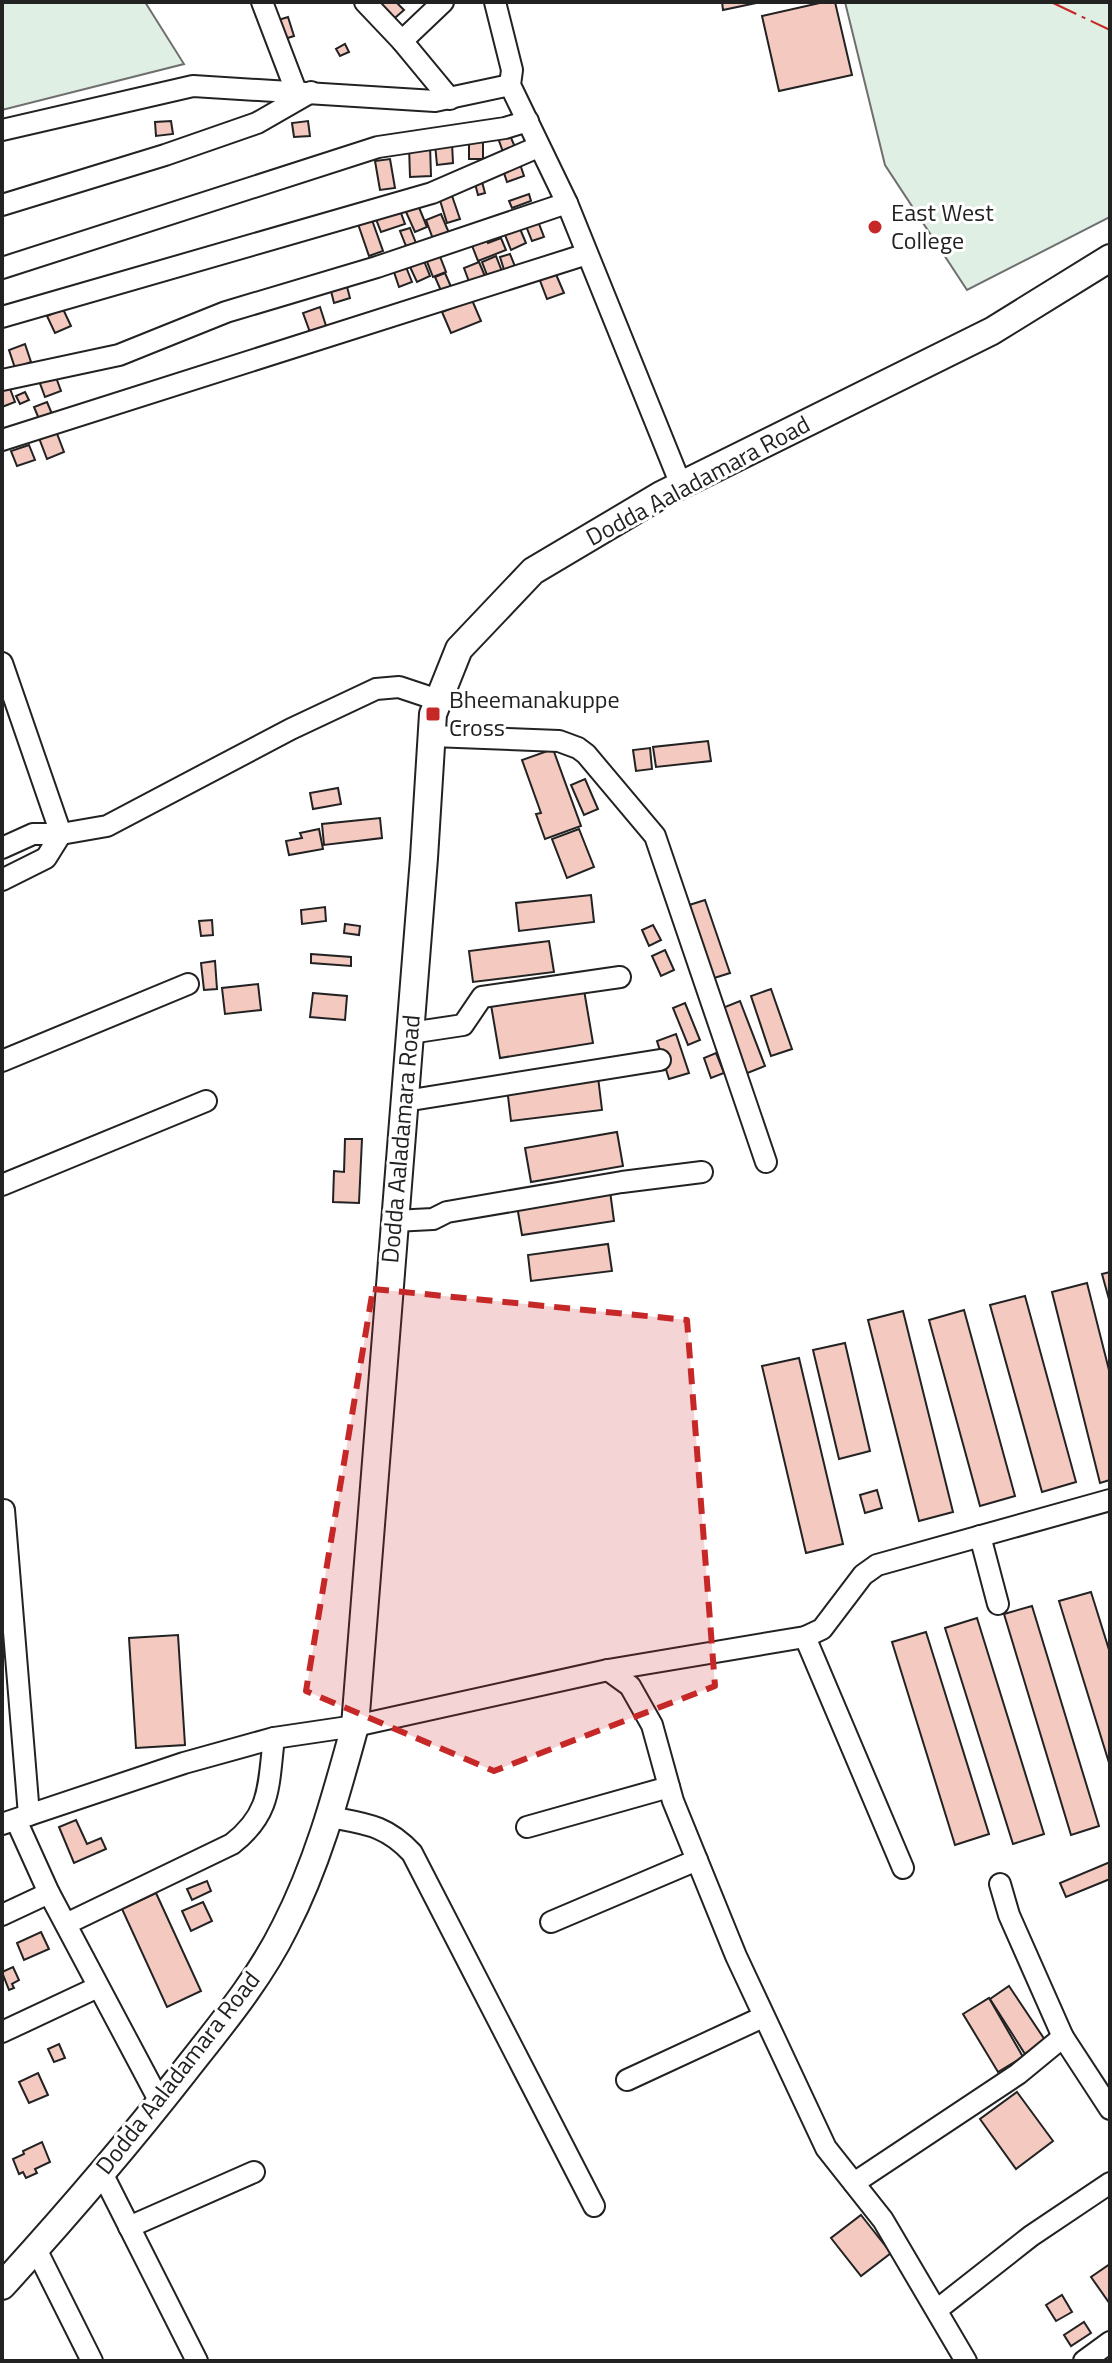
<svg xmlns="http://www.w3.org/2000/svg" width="1112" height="2363" viewBox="0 0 1112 2363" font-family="'Titillium Web',sans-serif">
<rect width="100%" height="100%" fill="#fff"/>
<g fill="#e0efe3" stroke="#6f6f6f" stroke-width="2">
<polygon points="2,2 145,2 184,64 2,110"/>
<polygon points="845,2 1110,2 1110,217 967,290 885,165"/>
</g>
<g fill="#f3c9c0" stroke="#222" stroke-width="2">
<polygon points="368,2 396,2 404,10 388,24"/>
<polygon points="722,2 761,2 723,10"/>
<polygon points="824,2 835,2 852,75 779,91 762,16"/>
<polygon points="288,17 294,36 278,41 272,22"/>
<polygon points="345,44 349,52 340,56 336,49"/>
<polygon points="171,121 173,134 156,136 155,122"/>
<polygon points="308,121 310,136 294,137 292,123"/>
<polygon points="508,131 515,147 503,152 497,135"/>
<rect x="469" y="141" width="14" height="18"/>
<polygon points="452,143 453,163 437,165 435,144"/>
<polygon points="430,145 431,176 410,177 409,146"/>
<polygon points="390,159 395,188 380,190 375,161"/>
<polygon points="519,161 524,176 507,182 502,167"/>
<polygon points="480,174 485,193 478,195 473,176"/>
<polygon points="450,190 460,219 447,223 438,194"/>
<polygon points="529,194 531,201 512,208 509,201"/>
<polygon points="398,205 405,224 381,232 374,214"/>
<polygon points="418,205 427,227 415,232 406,212"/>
<polygon points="441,214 449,233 433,239 426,220"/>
<polygon points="536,216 544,237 532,241 524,221"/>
<polygon points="372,220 383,251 369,256 358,224"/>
<polygon points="518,224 526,243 511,250 503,230"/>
<polygon points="410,228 416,243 406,246 400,231"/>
<polygon points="485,237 488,243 501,238 506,250 478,261 471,243"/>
<polygon points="439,254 446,272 433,277 426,259"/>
<polygon points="510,254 516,269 505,273 500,257"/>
<polygon points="496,256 503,274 489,280 482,262"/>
<polygon points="424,261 430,276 417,282 410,267"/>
<polygon points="479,262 487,281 471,287 464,268"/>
<polygon points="406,267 412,282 399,287 394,272"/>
<polygon points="555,272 564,293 547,299 539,278"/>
<polygon points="445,273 452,289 442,293 435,277"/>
<polygon points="346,283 350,298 334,303 330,287"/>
<polygon points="472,300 481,321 451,333 442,312"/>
<polygon points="320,307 327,329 311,335 303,313"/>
<polygon points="63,309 71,326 55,333 47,316"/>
<polygon points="25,344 31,362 15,368 9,350"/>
<polygon points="54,372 61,391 45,397 38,378"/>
<polygon points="9,386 15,402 2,407 2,389"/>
<polygon points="25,392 29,400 20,404 16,396"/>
<polygon points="47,402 52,414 39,419 34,407"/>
<polygon points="56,431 64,452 47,459 39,438"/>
<polygon points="29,445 35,460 17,466 11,451"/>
<polygon points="708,741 711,761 656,767 653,747"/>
<polygon points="650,748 652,769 636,771 633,750"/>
<polygon points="553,749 581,826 545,839 536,814 541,813 522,760"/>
<polygon points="585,779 598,809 584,815 571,785"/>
<polygon points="338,788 341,804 313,809 310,793"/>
<polygon points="380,818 382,838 324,845 322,824"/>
<polygon points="319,829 323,849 289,855 286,841 302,838 300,833"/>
<polygon points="579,829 594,867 567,878 552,839"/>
<polygon points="591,895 594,922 519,931 516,903"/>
<polygon points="705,900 730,973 711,979 686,906"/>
<polygon points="325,907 326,921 302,924 301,910"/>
<polygon points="212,920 213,935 201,936 199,921"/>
<polygon points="345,924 360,926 359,935 344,933"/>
<polygon points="653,925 661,940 649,946 642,930"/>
<polygon points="549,941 554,972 473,982 469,951"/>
<polygon points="665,950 674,970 661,976 652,956"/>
<polygon points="311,954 351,957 351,966 311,963"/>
<polygon points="215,961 217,989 204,990 201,963"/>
<polygon points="258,984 261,1010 225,1014 222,988"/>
<polygon points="583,984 593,1043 500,1058 490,999"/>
<polygon points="771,989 792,1049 771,1056 751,996"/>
<polygon points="313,993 347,996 345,1020 310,1017"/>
<polygon points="740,1001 765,1066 745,1074 720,1009"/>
<polygon points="685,1003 700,1040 688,1045 673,1008"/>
<polygon points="676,1034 689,1073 669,1079 657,1041"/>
<polygon points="716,1053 724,1073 711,1078 704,1058"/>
<polygon points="598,1077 602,1110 511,1121 507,1088"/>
<polygon points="617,1132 623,1166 531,1182 525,1148"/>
<polygon points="345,1139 362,1139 359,1203 333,1202 334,1171 344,1172"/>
<polygon points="610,1191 614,1221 522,1235 517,1206"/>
<polygon points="608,1244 612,1271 531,1281 528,1255"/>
<polygon points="1110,1272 1110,1303 1102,1274"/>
<polygon points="1087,1283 1110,1374 1110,1480 1100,1483 1052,1292"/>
<polygon points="1025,1296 1076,1482 1042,1492 990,1305"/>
<polygon points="964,1310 1015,1496 980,1506 929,1320"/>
<polygon points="903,1311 953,1512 919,1521 868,1320"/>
<polygon points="845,1343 870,1451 839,1459 813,1350"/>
<polygon points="799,1358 843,1544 806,1553 762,1366"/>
<polygon points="877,1490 882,1508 865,1513 860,1495"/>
<polygon points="1091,1592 1110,1653 1110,1766 1059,1601"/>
<polygon points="1032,1606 1099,1826 1071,1835 1004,1614"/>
<polygon points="977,1618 1044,1834 1013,1844 945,1628"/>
<polygon points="926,1632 989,1834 955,1845 892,1642"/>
<polygon points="178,1635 185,1745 136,1748 129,1638"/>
<polygon points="76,1820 87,1844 101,1838 106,1849 74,1863 59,1827"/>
<polygon points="1110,1862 1110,1879 1066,1897 1060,1883"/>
<polygon points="207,1881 211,1891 192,1900 187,1889"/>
<polygon points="156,1893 201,1991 167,2007 122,1909"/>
<polygon points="203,1902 212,1921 191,1931 182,1911"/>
<polygon points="41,1932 49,1949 24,1960 17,1943"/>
<polygon points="13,1967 19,1980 12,1984 14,1988 9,1990 2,1972"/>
<polygon points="1009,1986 1045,2040 1025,2054 990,1999"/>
<polygon points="989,1998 1023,2057 998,2072 963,2014"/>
<polygon points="59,2044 65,2058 54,2062 48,2049"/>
<polygon points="38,2073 48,2095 29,2103 19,2082"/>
<polygon points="1017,2092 1053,2141 1016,2169 980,2119"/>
<polygon points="42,2142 50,2162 35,2169 37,2173 26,2178 23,2172 19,2174 13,2159 24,2154 23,2151"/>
<polygon points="861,2215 891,2253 861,2276 831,2238"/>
<polygon points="1110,2264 1110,2304 1091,2277"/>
<polygon points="1062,2295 1072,2312 1056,2321 1046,2305"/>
<polygon points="1084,2322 1091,2333 1071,2346 1064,2335"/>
</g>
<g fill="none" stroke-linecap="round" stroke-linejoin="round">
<g stroke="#222" stroke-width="24">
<g id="minor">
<polyline points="262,2 296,91"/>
<polyline points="365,2 402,41 443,2"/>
<polyline points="495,2 512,70 510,85 567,203 681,485"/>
<polyline points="402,41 450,99"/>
<polyline points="2,130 193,86 435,101 510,85"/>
<polyline points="2,205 165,155 257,123 311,92"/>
<polyline points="2,268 378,147 505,128 528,121"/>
<polyline points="2,317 432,193 538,147"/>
<polyline points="2,380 119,355 226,312 377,267 567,203"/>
<polyline points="2,440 587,254"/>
<polyline points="2,663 61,834"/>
<polyline points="432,736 559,741 578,748 586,754 655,836 766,1162"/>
<polyline points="2,848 33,834 61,834 107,826 291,729 376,689 399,687 438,700"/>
<polyline points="2,880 46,858 61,834"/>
<polyline points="410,1033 463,1025 482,997 620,977"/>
<polyline points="2,1061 188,984"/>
<polyline points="405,1101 660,1060"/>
<polyline points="2,1185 206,1101"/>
<polyline points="394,1221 433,1219 447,1212 622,1182 702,1172"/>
<polyline points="4,1510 29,1815"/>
<polyline points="980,1536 998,1604"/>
<polyline points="805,1637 903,1868"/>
<polyline points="608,1670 630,1686 652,1725 673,1801 736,1956 826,2148 883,2220 966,2361"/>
<path d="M330 1817C366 1824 386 1825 412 1853L594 2206"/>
<polyline points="16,1820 49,1893 160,2102"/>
<polyline points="2,1824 184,1763 274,1738 355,1726 608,1670 805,1637 822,1629 863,1575 877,1565 1110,1500"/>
<polyline points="527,1827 669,1787"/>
<polyline points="1000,1884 1009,1915 1063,2037"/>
<polyline points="2,1915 49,1893"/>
<polyline points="551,1922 697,1860"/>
<path d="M66 1924 232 1844C272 1813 268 1785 274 1738"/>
<polyline points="2,2032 98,1987"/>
<polyline points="627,2080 763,2017"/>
<polyline points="102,2173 197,2361"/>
<polyline points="854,2183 1018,2074 1063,2037 1110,2109"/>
<polyline points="129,2227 254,2172"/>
<polyline points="36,2249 92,2361"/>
<polyline points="938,2309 1031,2236 1110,2183"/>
<polyline points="1084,2361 1110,2342"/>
</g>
</g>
<g stroke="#222" stroke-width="30">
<path id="major" d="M2 2286C65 2217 126 2146 184 2072 220 2026 259 1980 285 1927 318 1863 336 1795 355 1726L424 858 433 714 459 649 533 571 661 495 992 331 1110 258"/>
</g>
<use href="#minor" stroke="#fff" stroke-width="20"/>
<use href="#major" stroke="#fff" stroke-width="26"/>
<polyline stroke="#c62828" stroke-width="2" stroke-dasharray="28 6 4 6" stroke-linecap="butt" points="1051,2 1110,30"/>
</g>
<path fill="#c62828" fill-opacity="0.2" stroke="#c62828" stroke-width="6" stroke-dasharray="16 10" stroke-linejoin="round" d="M373 1289 687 1320 715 1686 494 1771 306 1691Z"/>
<g fill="#c62828" stroke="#fff" stroke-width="3">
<circle cx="875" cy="227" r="8"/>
<rect x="425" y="706" width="16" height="16" rx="4"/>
</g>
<g text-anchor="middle" stroke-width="6" stroke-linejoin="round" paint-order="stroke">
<g font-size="24" fill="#222" stroke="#fff" text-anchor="start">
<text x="891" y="221">East West<tspan x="891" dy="28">College</tspan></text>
<text x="449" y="708">Bheemanakuppe<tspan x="449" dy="28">Cross</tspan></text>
</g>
<g font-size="24" fill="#222" stroke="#fff">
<text transform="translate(698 481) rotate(-28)" y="8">Dodda Aaladamara Road</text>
<text transform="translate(401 1139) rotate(-85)" y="8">Dodda Aaladamara Road</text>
<text transform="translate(178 2073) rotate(-52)" y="8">Dodda Aaladamara Road</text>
</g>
</g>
<rect width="1112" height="2363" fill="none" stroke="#222222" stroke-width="8"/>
</svg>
